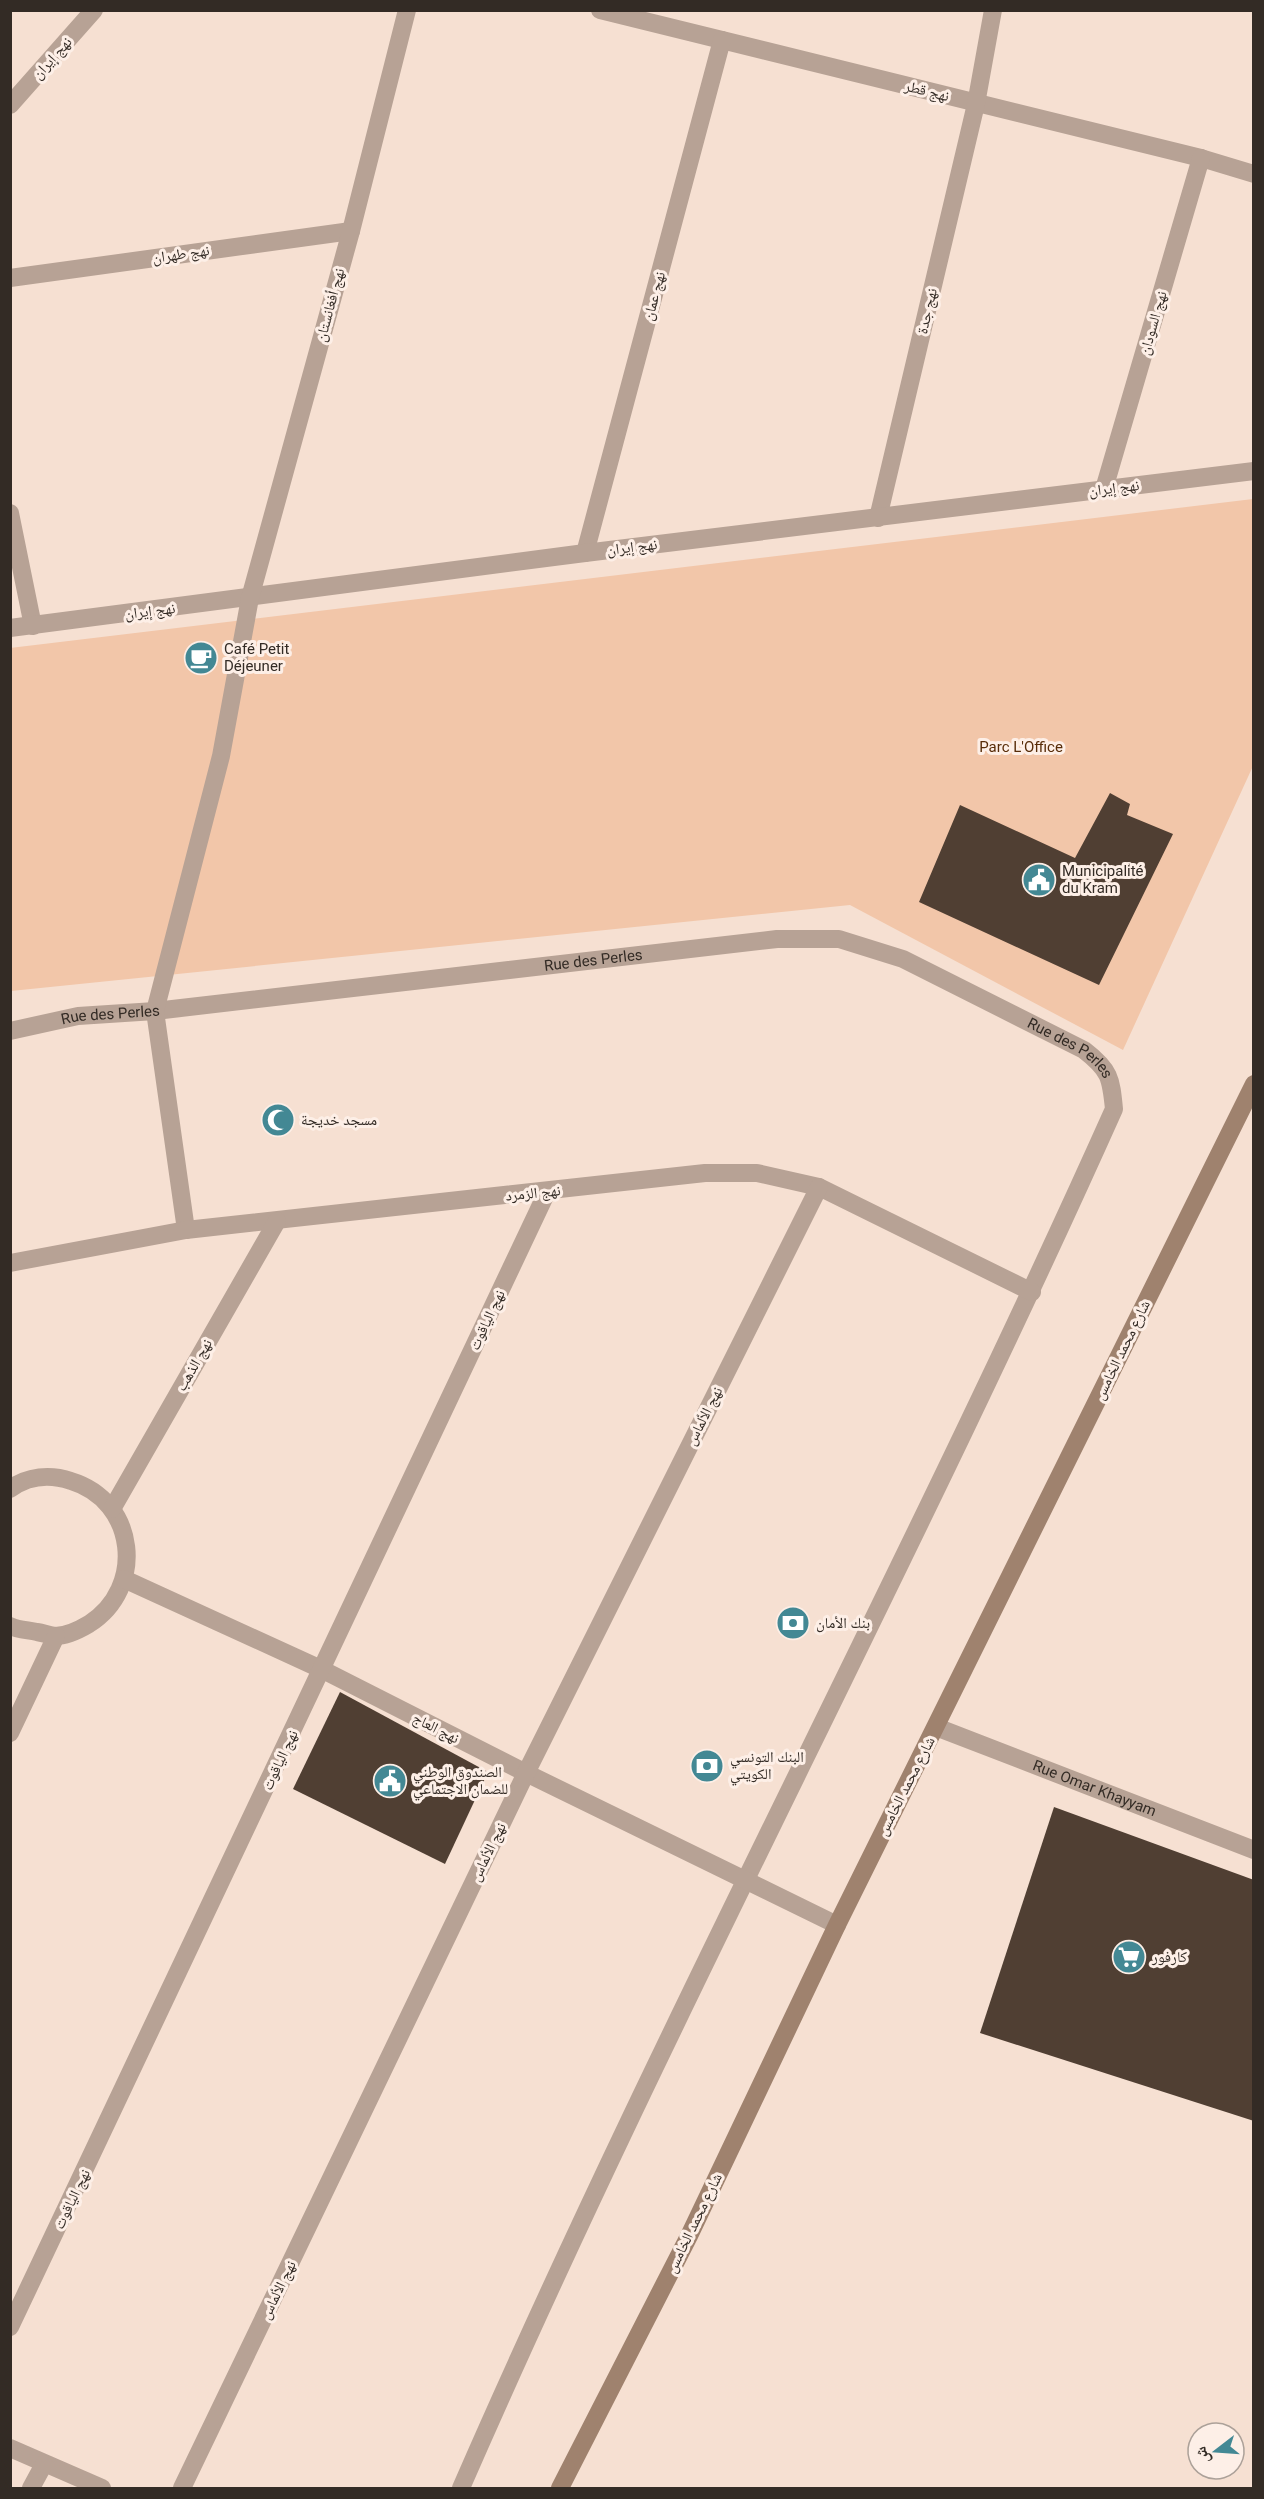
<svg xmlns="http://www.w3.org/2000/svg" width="1264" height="2499" viewBox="0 0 1264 2499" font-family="Roboto,'Noto Naskh Arabic',sans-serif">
<rect width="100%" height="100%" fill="#f6e0d2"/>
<polygon fill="#f2c6a9" points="1253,499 1253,766 1123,1050 850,905 11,991 10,648"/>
<g fill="#503f33">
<polygon points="1110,793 1130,804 1127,815 1173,834 1099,985 919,902 960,805 1075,858"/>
<polygon points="340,1692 488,1772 445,1864 293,1789"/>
<polygon points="1054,1807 1254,1880 1254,2121 980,2033"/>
</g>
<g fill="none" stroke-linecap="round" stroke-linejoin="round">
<g stroke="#b7a295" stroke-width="18">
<polyline points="600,10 1201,158 1254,174"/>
<polyline points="10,105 94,10"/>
<polyline points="10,278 351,231"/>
<polyline points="1104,489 1201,158"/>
<polyline points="10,513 33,626"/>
<polyline points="878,518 976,104 993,10"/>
<polyline points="585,553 722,40"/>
<polyline points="10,628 585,553 1254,471"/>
<path id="s1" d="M10 1031 78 1016 155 1011 777 939H839L903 959 1084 1050C1110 1070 1111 1078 1114 1109 906 1574 664 2022 461 2488"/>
<polyline points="186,1230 155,1011 221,756 250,598 351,231 407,10"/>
<polyline points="10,1263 186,1230 705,1173 757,1173 819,1187 1032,1292"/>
<path d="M10 1489C28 1476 50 1474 71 1481 137 1501 146 1588 89 1624 79 1630 66 1636 55 1636 49 1635 43 1633 37 1632 28 1630 18 1630 10 1626"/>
<polyline points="112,1509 277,1221"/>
<polyline points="124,1579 323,1670 526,1773 837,1925"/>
<path id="s2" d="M936 1727 1254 1850"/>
<polyline points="10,1733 56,1636"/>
<polyline points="10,2327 547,1192"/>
<polyline points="10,2448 102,2488"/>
<polyline points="31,2488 44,2464"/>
<polyline points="182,2488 526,1773 819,1187"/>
</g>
<polyline stroke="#9f826e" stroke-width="18" points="560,2488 689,2236 837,1925 1254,1084"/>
</g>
<defs>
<g id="cafe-disc" transform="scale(1.725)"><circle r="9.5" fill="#438894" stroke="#fdefe7"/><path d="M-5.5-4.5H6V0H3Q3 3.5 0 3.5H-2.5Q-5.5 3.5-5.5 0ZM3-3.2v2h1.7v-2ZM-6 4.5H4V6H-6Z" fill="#fff"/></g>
<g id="civic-disc" transform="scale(1.725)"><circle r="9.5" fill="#438894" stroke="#fdefe7"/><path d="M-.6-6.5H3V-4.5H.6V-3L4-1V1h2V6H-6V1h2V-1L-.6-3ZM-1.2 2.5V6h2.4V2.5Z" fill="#fff"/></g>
<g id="mosque-disc" transform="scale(1.725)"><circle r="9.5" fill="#438894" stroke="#fdefe7"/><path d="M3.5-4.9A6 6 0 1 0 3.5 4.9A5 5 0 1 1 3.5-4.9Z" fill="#fff"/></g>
<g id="bank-disc" transform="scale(1.725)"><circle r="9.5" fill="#438894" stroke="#fdefe7"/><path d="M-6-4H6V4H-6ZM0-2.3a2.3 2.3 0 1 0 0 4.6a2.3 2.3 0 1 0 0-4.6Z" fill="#fff"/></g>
<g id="supermarket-disc" transform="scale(1.725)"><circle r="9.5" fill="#438894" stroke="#fdefe7"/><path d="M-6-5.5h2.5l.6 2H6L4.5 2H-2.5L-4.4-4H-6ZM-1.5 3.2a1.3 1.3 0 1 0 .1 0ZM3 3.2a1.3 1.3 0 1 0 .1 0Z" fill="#fff"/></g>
</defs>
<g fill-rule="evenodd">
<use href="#cafe-disc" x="201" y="658"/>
<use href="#civic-disc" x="1039" y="880"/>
<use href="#mosque-disc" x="278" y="1120"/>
<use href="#bank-disc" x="793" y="1623"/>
<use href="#bank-disc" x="707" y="1766"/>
<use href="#civic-disc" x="390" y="1781"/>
<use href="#supermarket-disc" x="1129" y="1957"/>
</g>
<g text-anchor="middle" stroke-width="6" stroke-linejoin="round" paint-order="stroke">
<g font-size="15" fill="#332b25" stroke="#fdefe7">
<text transform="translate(52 58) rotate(-48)" y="5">نهج إيران</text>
<text transform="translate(927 91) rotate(14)" y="5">نهج قطر</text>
<text transform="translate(181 254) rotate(-8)" y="5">نهج طهران</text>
<text transform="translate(654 296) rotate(-75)" y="5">نهج عمان</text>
<text transform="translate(330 305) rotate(-75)" y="5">نهج أفغانستان</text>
<text transform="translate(927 311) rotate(-77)" y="5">نهج جدة</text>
<text transform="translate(1153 323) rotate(-74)" y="5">نهج السودان</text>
<text transform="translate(1114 488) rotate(-7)" y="5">نهج إيران</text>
<text transform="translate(632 547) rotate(-7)" y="5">نهج إيران</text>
<text transform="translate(150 611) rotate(-7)" y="5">نهج إيران</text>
<text dy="5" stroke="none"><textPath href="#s1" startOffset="588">Rue des Perles</textPath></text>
<text dy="5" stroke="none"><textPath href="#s1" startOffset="102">Rue des Perles</textPath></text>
<text dy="5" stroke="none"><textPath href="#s1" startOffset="1092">Rue des Perles</textPath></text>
<text transform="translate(533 1193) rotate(-6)" y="5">نهج الزمرد</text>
<text transform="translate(487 1320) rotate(-65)" y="5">نهج الياقوت</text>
<text transform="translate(1122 1350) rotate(-64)" y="5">شارع محمد الخامس</text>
<text transform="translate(194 1365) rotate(-60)" y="5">نهج الذهب</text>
<text transform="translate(704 1416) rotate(-63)" y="5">نهج الألماس</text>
<text transform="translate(436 1728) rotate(27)" y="5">نهج العاج</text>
<text transform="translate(280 1760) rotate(-65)" y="5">نهج الياقوت</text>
<text transform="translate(906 1786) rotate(-63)" y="5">شارع محمد الخامس</text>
<text dy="5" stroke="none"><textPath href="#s2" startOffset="170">Rue Omar Khayyam</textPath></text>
<text transform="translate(488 1852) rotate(-64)" y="5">نهج الألماس</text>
<text transform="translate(72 2199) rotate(-64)" y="5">نهج الياقوت</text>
<text transform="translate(694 2223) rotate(-64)" y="5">شارع محمد الخامس</text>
<text transform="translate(278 2290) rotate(-64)" y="5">نهج الألماس</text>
</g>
<g font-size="15" fill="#332b25" stroke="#fdefe7" text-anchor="start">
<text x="224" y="654">Café Petit<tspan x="224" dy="17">Déjeuner</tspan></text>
<text x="1062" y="876">Municipalité<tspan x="1062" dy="17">du Kram</tspan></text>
<text x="301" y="1125">مسجد خديجة</text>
<text x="816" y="1628">بنك الأمان</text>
<text x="730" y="1762">البنك التونسي<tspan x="730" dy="17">الكويتي</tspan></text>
<text x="413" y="1777">الصندوق الوطني<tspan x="413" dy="17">للضمان الاجتماعي</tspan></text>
<text x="1152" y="1962">كارفور</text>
</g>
<g font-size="15" fill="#582c08" stroke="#fdefe7">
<text x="1021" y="752">Parc L'Office</text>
</g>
</g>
<rect width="1264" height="2499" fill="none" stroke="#332b25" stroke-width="24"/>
<g transform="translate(1216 2451) rotate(253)"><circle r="28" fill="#fdefe7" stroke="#aca199" stroke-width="1.5"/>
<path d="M0-4.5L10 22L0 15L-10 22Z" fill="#438894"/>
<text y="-9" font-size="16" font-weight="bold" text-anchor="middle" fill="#332b25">ش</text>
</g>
</svg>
